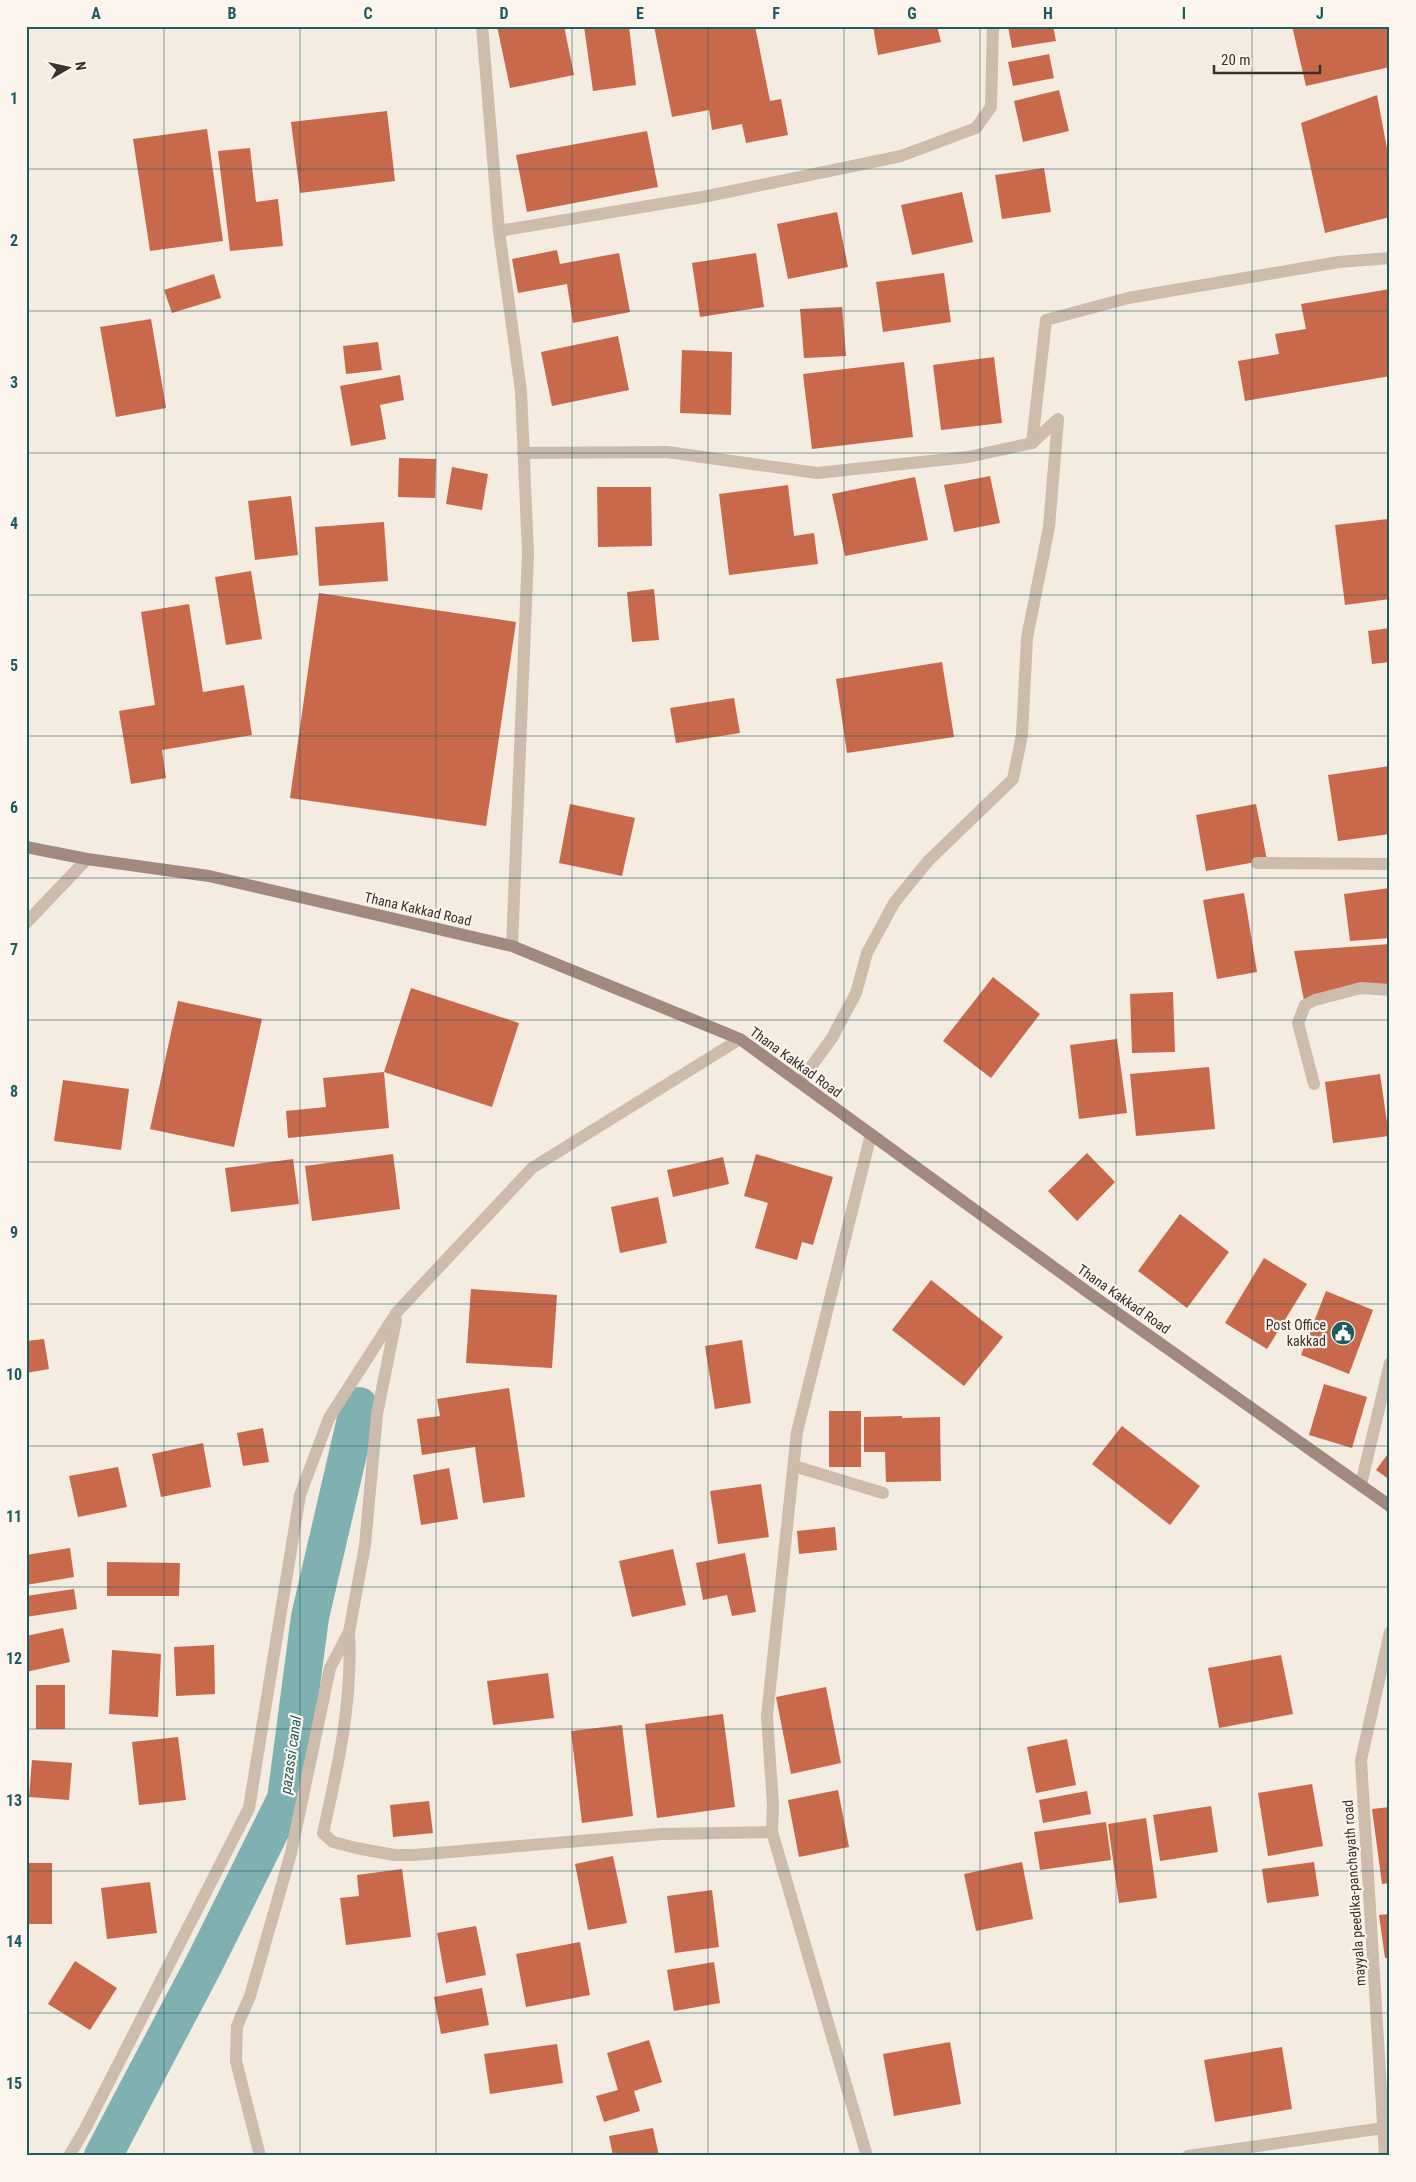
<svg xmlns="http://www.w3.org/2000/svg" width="1416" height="2182" viewBox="0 0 1416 2182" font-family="'Roboto Condensed',sans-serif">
<rect width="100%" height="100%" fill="#f4ebe1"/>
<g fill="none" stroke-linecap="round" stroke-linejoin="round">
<polyline stroke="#7fb0b2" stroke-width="38" points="103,2156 204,1964 286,1799 310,1617 359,1406"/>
</g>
<g fill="#c8694b">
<polygon points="497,26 564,26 574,75 510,88"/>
<polygon points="584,26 629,26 636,85 593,91"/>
<polygon points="654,26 755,26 770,101 781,99 788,135 746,143 742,124 712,130 709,110 672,117"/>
<polygon points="873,26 937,26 941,42 878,55"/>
<polygon points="1008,26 1053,26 1056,41 1012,48"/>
<polygon points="1292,26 1390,26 1390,67 1306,86"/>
<polygon points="1049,54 1054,78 1013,86 1008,62"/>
<polygon points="1059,90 1069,131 1023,142 1014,101"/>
<polygon points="1377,95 1390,165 1390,217 1325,233 1301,123"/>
<polygon points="387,111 395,181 300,193 291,122"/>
<polygon points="207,129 223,241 150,251 133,139"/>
<polygon points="647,131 658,187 527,212 516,155"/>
<polygon points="250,148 256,202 278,199 283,246 230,251 218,151"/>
<polygon points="1044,168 1051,212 1002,219 995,175"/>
<polygon points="962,192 973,242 912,255 901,205"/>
<polygon points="837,212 848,267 788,279 777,224"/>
<polygon points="557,250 560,264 619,253 630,312 573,323 567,284 518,293 512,259"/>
<polygon points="756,253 764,307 700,317 692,263"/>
<polygon points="944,273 951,322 883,332 876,282"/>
<polygon points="214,274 221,298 172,313 164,290"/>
<polygon points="1390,289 1390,376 1245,401 1238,361 1279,354 1275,334 1306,329 1301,304"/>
<polygon points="842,307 846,356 804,358 800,309"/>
<polygon points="151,319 166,408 116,417 100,327"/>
<polygon points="618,336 629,390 552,406 541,352"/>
<polygon points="378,342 382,370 346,374 343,346"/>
<polygon points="682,350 732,352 731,415 680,413"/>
<polygon points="994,357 1002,423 941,430 933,365"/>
<polygon points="904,362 913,437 812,449 803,374"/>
<polygon points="400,375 404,400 380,405 386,439 351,446 340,386"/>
<polygon points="399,458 436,459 435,498 398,497"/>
<polygon points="452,467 488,474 482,510 446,504"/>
<polygon points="990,476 1000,523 954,532 944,485"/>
<polygon points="915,477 928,540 845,556 832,494"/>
<polygon points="788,485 794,536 814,533 818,564 729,575 719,494"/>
<polygon points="597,487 651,487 652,546 598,547"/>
<polygon points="291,496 298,555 255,560 248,501"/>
<polygon points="1388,519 1390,599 1345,605 1335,525"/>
<polygon points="384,522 388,581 319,586 315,527"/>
<polygon points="251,571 262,639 226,645 215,577"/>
<polygon points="654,589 659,640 632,642 627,592"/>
<polygon points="319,593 516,622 486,826 290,798"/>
<polygon points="189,604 203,692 244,685 252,735 162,750 166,778 131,784 119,711 155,705 141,612"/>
<polygon points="1390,628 1390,662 1372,664 1368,631"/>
<polygon points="942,662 954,737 847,753 836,679"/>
<polygon points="734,698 740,733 676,743 670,708"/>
<polygon points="1390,766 1390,834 1338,841 1328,775"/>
<polygon points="570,804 635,818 622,876 559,863"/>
<polygon points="1256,804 1267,860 1206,871 1196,815"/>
<polygon points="1390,888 1390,938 1350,941 1344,894"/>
<polygon points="1244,893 1257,972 1217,979 1203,900"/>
<polygon points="1390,944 1390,986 1305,1005 1294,951"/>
<polygon points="993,977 1040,1014 991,1078 943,1041"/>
<polygon points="411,988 519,1023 492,1107 384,1072 389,1128 288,1138 286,1111 326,1107 323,1078 384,1072"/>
<polygon points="1173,992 1175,1052 1132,1053 1130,994"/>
<polygon points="178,1001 262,1019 234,1147 150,1129"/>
<polygon points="1117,1039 1127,1113 1079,1119 1070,1045"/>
<polygon points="1209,1067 1215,1129 1136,1136 1130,1074"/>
<polygon points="1380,1074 1389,1136 1333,1143 1325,1082"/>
<polygon points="63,1080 129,1089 121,1150 54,1141"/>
<polygon points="1087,1153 1115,1182 1077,1221 1048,1191"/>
<polygon points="393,1154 400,1209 312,1221 305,1166"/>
<polygon points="756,1154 833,1177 813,1245 802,1242 797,1260 755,1248 768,1203 744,1196"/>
<polygon points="723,1157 729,1184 673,1197 667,1170"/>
<polygon points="293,1159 299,1204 231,1212 225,1168"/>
<polygon points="658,1197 667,1243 620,1253 611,1207"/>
<polygon points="1180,1214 1229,1252 1187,1308 1138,1271"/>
<polygon points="1264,1258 1307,1284 1267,1349 1225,1323"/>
<polygon points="931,1280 1003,1337 964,1386 892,1330"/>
<polygon points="471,1289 557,1295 552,1368 466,1363"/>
<polygon points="1326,1291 1373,1310 1349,1374 1301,1355"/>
<polygon points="44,1339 49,1369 26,1373 26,1341"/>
<polygon points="742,1340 751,1403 715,1409 705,1346"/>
<polygon points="1324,1384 1367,1397 1352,1448 1309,1435"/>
<polygon points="509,1388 525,1497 483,1503 475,1447 422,1455 417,1419 440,1416 437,1399"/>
<rect x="829" y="1411" width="32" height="56"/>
<polygon points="902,1416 902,1418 940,1417 941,1481 886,1482 885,1452 864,1452 864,1417"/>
<polygon points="1122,1426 1200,1486 1170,1525 1092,1464"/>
<polygon points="263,1428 269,1462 243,1466 237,1433"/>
<polygon points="203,1443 211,1487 161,1497 152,1454"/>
<polygon points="1390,1451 1390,1480 1376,1470"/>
<polygon points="118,1467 127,1507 78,1517 69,1476"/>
<polygon points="449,1468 458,1519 421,1525 413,1475"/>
<polygon points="761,1484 769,1537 718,1544 710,1491"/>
<polygon points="835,1527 837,1550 799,1554 797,1531"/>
<polygon points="70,1548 74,1577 26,1585 26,1555"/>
<polygon points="673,1549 686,1605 632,1617 619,1561"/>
<polygon points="745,1553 756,1612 732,1616 727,1595 703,1600 696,1563"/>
<polygon points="107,1562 180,1563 179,1596 107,1596"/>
<polygon points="74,1589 77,1609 26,1617 26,1596"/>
<polygon points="63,1628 70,1662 26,1672 26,1636"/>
<polygon points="214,1645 215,1694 176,1696 174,1647"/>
<polygon points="112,1650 161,1654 158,1717 109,1714"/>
<polygon points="1281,1655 1293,1714 1219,1728 1208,1668"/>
<polygon points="548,1673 554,1718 493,1725 487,1681"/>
<rect x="36" y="1685" width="29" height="44"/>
<polygon points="826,1687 841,1763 791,1774 776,1697"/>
<polygon points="723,1714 735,1807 657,1818 645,1724"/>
<polygon points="622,1725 633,1816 582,1823 571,1731"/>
<polygon points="178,1737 186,1800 139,1805 132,1742"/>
<polygon points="1067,1739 1076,1785 1036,1793 1027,1747"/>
<polygon points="32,1760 72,1763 69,1800 29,1797"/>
<polygon points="1312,1784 1323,1846 1268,1856 1258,1793"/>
<polygon points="838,1790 849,1847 799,1857 788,1800"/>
<polygon points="1087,1791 1091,1814 1043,1823 1039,1800"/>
<polygon points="429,1801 433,1833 393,1837 390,1805"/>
<polygon points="1211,1806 1218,1852 1160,1861 1153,1815"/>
<polygon points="1390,1807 1390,1883 1382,1884 1372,1809"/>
<polygon points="1146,1818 1157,1898 1119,1903 1108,1824"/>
<polygon points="1106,1822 1111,1860 1040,1870 1034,1832"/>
<polygon points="613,1856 627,1923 588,1930 575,1864"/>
<polygon points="1022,1862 1033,1919 976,1931 964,1874"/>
<polygon points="1314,1862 1319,1896 1267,1903 1262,1869"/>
<rect x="26" y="1863" width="26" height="61"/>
<polygon points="402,1869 411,1937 346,1945 340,1898 359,1896 357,1875"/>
<polygon points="150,1882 157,1933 107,1939 101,1888"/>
<polygon points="712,1890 719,1947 675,1953 667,1896"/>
<polygon points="1390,1914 1390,1958 1385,1958 1379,1915"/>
<polygon points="476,1926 486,1975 446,1983 437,1933"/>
<polygon points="580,1942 590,1995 526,2007 516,1954"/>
<polygon points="75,1961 117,1988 90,2030 48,2004"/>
<polygon points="714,1962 720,2003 674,2011 667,1970"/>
<polygon points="482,1988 489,2025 441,2034 434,1997"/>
<polygon points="649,2040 662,2082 634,2091 640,2111 604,2122 596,2096 618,2090 607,2053"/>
<polygon points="950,2042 961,2104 894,2116 883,2054"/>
<polygon points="557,2044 563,2083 490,2094 484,2054"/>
<polygon points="1282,2047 1292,2109 1215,2122 1204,2060"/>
<polygon points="653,2128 659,2156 613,2156 609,2136"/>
<polygon points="26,2133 28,2133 29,2156 26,2156"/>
</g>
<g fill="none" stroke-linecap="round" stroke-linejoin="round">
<g stroke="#cdbbac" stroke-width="12">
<polyline points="482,26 499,231 521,391 528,553 512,946"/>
<polyline points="499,231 708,196 901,156 976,128 991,107 993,26"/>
<polyline points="523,453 667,452 817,473 968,457 1032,443 1046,320 1128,298 1339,262 1390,258"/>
<polyline points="1257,863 1390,864"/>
<polyline points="26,923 87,859"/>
<polyline points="800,1082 832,1038 856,993 867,953 894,903 928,861 1013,779 1022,735 1027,638 1049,527 1058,419 1032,443"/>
<polyline points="1314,1084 1298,1023 1305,1005 1315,1000 1361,988 1390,990"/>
<polyline points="794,1466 883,1493"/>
<polyline points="1361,1484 1390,1363"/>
<path d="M349 1632C353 1699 338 1767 323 1833L333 1842 356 1848 394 1855H414L662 1834 772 1832"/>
<polyline points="69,2156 85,2129 249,1808 300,1495 329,1418 397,1312 532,1168 740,1039"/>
<polyline points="260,2156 236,2061 237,2026 250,1996 291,1853 330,1668 349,1632 365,1545 377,1414 396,1320"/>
<polyline points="867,2156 772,1832 773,1806 767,1716 797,1432 871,1134"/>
<polyline points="1188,2156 1383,2128"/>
<polyline points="1385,2156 1361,1760 1390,1632"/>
</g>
<polyline stroke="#a18a7d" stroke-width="12" points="26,847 87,859 209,876 512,946 740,1039 1089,1293 1390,1506"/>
</g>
<path fill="none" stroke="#1f5a5e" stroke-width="1" stroke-opacity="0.55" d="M164 26V2156M300 26V2156M436 26V2156M572 26V2156M708 26V2156M844 26V2156M980 26V2156M1116 26V2156M1252 26V2156M26 169H1390M26 311H1390M26 453H1390M26 595H1390M26 736H1390M26 878H1390M26 1020H1390M26 1162H1390M26 1304H1390M26 1446H1390M26 1587H1390M26 1729H1390M26 1871H1390M26 2013H1390"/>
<defs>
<g id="civic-disc" transform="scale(1.25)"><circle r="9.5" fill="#1f5a5e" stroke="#fbf5ee"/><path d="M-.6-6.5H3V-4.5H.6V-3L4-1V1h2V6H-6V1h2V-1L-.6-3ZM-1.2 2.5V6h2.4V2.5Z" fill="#fff"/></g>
</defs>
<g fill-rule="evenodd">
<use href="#civic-disc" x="1343" y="1333"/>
</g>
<g text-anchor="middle" stroke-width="4.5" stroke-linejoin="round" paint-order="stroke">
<g font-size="14" fill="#3b302b" stroke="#fbf5ee">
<text transform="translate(418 909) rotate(13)" y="5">Thana Kakkad Road</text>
<text transform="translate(796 1062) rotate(36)" y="5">Thana Kakkad Road</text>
<text transform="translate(1124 1299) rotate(35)" y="5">Thana Kakkad Road</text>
<text transform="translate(1354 1893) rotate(-94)" y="5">mayyala peedika-panchayath road</text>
</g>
<g font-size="14" fill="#3b302b" stroke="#fbf5ee" text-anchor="end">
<text x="1326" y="1330">Post Office<tspan x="1326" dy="16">kakkad</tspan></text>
</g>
<g font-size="15" font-style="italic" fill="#1f5a5e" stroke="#fbf5ee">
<text transform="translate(291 1755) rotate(-82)" y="5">pazassi canal</text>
</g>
</g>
<rect width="1416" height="2182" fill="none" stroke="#fbf5ee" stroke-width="55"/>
<g transform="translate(68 68) rotate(81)" stroke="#fbf5ee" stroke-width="4" paint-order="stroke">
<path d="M0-4L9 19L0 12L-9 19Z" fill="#3b302b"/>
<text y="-8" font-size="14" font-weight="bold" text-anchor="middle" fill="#3b302b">N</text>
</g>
<path d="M1214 65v8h106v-8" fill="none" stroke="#3b302b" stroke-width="2.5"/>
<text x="1221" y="65" font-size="15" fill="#3b302b" stroke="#fbf5ee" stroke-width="4" paint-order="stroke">20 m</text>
<rect x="28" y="28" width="1360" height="2126" fill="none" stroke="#1f5a5e" stroke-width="2"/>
<g font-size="16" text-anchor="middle" font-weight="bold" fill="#1f5a5e">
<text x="96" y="19">A</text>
<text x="232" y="19">B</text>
<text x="368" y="19">C</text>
<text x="504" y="19">D</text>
<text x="640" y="19">E</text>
<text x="776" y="19">F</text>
<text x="912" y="19">G</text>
<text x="1048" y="19">H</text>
<text x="1184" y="19">I</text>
<text x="1320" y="19">J</text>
<text x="14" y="104">1</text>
<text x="14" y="246">2</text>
<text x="14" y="388">3</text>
<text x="14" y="529">4</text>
<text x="14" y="671">5</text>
<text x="14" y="813">6</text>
<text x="14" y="955">7</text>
<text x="14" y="1097">8</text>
<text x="14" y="1238">9</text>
<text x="14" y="1380">10</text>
<text x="14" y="1522">11</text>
<text x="14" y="1664">12</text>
<text x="14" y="1806">13</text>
<text x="14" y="1947">14</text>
<text x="14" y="2089">15</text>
</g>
</svg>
